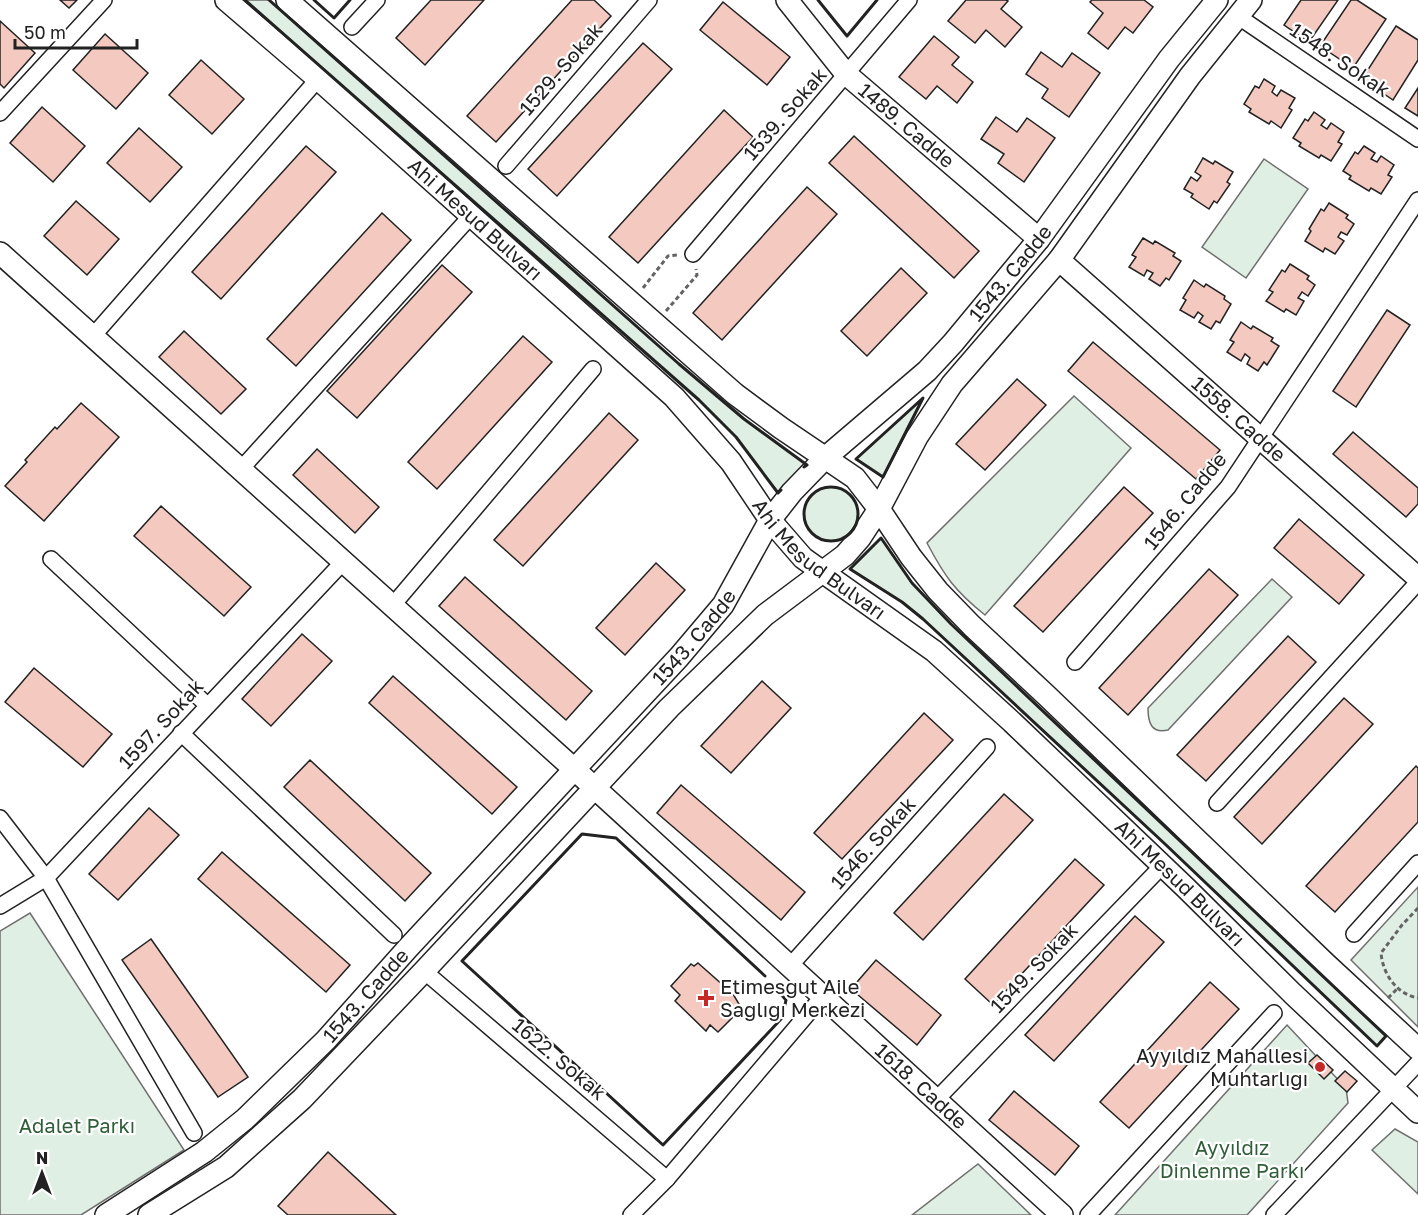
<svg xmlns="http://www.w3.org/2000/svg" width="1418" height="1215" viewBox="0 0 1418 1215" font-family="'Golos Text',sans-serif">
<rect width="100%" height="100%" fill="#fff"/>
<g fill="#e0efe3" stroke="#6f6f6f" stroke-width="1.5">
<polygon points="245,0 269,0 679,364 744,419 807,465 778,493 736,437 699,400"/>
<polygon points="1264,159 1308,189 1246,278 1202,247"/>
<path d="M1074 396 1131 448 985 615C955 591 945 577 927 543Z"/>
<polygon points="923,398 883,477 856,459"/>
<circle cx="831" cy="514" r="27"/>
<polygon points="881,538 912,583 951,624 1386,1036 1377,1046 1165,844 923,619 902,602 850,569"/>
<path d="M1272 579 1292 597 1168 730C1151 734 1148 722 1148 708Z"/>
<polygon points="1418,887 1418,1027 1351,960"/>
<polygon points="30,913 184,1150 81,1215 0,1215 0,931"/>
<polygon points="1287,1025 1346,1088 1348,1103 1247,1215 1115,1215"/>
<polygon points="1395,1129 1418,1142 1418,1194 1372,1150"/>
<polygon points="978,1164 1031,1215 912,1215"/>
</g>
<g fill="#f3c9c0" stroke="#222" stroke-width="1.5">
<polygon points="60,0 77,0 69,8"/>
<polygon points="431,0 484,0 425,65 396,38"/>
<polygon points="572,0 594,0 611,16 496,142 467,116"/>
<polygon points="966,0 1006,0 1008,1 1001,9 1022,27 1005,47 986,30 975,43 948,21"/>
<polygon points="1092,0 1144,0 1153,7 1133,33 1125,27 1108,49 1088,33 1103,13 1090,2"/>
<polygon points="1301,0 1338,0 1309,42 1284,25"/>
<polygon points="1351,0 1357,0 1386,19 1353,68 1320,46"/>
<polygon points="723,2 790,57 767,85 700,30"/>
<polygon points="0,21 35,53 4,88 0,84"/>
<polygon points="1396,26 1418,40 1418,60 1393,100 1362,79"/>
<polygon points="105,34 148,73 116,109 73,70"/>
<polygon points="934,36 959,57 952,65 973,82 957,103 937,86 926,99 899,77"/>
<polygon points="643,43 672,69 557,196 528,169"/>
<polygon points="1041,52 1062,67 1072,53 1100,73 1069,117 1042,98 1048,89 1026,74"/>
<polygon points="201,60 244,99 212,134 169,95"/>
<polygon points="1264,79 1275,86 1272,92 1277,96 1281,90 1295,98 1289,108 1292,110 1281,128 1271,121 1269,124 1249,112 1251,109 1244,104 1255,86 1259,88"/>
<polygon points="1418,88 1418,116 1405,108"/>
<polygon points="42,107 85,146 53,182 10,143"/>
<polygon points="724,110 753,137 638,263 609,237"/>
<polygon points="1314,112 1325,120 1321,125 1327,129 1331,123 1344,132 1338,142 1342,144 1331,161 1321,155 1319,158 1299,146 1301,143 1293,138 1305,119 1308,121"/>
<polygon points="996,117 1017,132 1027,118 1055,138 1024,182 998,163 1004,154 981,139"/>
<polygon points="139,128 182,167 150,202 107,163"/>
<polygon points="854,136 979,251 954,278 829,163"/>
<polygon points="306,146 336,172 221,299 192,272"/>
<polygon points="1364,146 1375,153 1371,159 1377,162 1381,156 1394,165 1388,175 1392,177 1381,194 1371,188 1369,191 1349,179 1351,176 1343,171 1355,152 1358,154"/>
<polygon points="1203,158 1213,164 1215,161 1233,172 1227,182 1230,184 1217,203 1214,201 1209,209 1191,197 1193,194 1184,189 1191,177 1197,181 1201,176 1195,172"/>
<polygon points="807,187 837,214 722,340 693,313"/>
<polygon points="76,201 119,239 87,275 44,236"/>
<polygon points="1329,203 1348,215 1346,218 1354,224 1347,235 1341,232 1338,237 1344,241 1335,254 1325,248 1323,252 1305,241 1311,231 1309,229 1321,209 1324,211"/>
<polygon points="382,213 411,240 296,366 267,339"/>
<polygon points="1143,238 1153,244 1155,241 1175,253 1173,256 1181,261 1169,280 1166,278 1160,286 1149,279 1153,273 1147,270 1144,276 1129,267 1136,257 1132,255"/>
<polygon points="1290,264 1309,276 1307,279 1315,285 1308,296 1302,292 1298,298 1304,301 1296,315 1286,309 1284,312 1266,301 1273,292 1269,290 1282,270 1285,272"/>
<polygon points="442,265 472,292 357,418 327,391"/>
<polygon points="901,268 927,293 867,356 841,331"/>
<polygon points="1194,280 1204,287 1206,284 1225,296 1224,299 1231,304 1220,323 1216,321 1211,329 1199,322 1203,316 1198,312 1194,318 1180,310 1186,300 1183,298"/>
<polygon points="1387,310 1410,325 1356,407 1333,391"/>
<polygon points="1241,322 1251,329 1253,326 1273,338 1271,341 1279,346 1267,365 1264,362 1258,371 1247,364 1250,358 1245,354 1241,361 1227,352 1234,342 1230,340"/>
<polygon points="184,331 246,389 221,414 159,357"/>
<polygon points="523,336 552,362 437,489 408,462"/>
<polygon points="1093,342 1220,450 1196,479 1068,371"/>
<polygon points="1017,379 1046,405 985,470 956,444"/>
<polygon points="81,403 119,437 44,521 5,486 27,462 25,460 55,427 57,429"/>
<polygon points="609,413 638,440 523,566 494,540"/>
<polygon points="1353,432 1418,488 1418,504 1406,517 1333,454"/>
<polygon points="317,449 379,507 355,533 293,475"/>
<polygon points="1124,487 1153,513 1043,632 1014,606"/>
<polygon points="161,506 251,587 224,616 134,536"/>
<polygon points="1299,519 1364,575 1339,604 1274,548"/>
<polygon points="656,563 685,590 625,655 596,628"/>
<polygon points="1209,569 1238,595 1128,715 1099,688"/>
<polygon points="465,577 592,691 566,720 439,606"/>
<polygon points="302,634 332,661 271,726 242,699"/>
<polygon points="1288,636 1316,662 1206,781 1177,755"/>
<polygon points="34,668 112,734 83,767 5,702"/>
<polygon points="393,676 517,787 492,814 369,703"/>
<polygon points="762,681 791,708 731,773 701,746"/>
<polygon points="1344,698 1373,724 1262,844 1234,817"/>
<polygon points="924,713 953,740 842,859 814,833"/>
<polygon points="310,760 431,873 405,901 284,787"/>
<polygon points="1416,766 1418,768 1418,822 1335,912 1306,886"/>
<polygon points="681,785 805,892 781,920 657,813"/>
<polygon points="1004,794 1033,820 923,940 894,913"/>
<polygon points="149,808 179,835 118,900 89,874"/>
<polygon points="222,852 350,965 326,992 198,879"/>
<polygon points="1075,859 1104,885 993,1005 965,979"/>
<polygon points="1135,916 1164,942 1054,1061 1025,1035"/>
<polygon points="151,939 248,1077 218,1097 122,960"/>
<polygon points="876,960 941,1015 917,1045 851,989"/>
<polygon points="698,963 733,994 739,1004 736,1009 739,1011 718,1032 710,1025 706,1031 675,1001 680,995 671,986 691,964 694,966"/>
<polygon points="1210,982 1239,1009 1129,1128 1100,1102"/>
<polygon points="1317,1055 1333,1070 1324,1079 1308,1063"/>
<polygon points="1345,1071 1357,1081 1347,1092 1335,1081"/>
<polygon points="1014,1091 1079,1146 1055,1175 989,1120"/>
<polygon points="328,1152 396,1215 288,1215 278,1206"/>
</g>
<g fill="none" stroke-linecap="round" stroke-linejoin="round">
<g stroke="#222" stroke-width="18">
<g id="street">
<polyline points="1239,17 1418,139"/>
<polyline points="352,27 377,0"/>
<polyline points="0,113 104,0"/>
<polyline points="506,166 649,0"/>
<polyline points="693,254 909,0"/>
<polyline points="93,336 318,79"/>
<polyline points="241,469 470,217"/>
<polyline points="51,559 207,705"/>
<polyline points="393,605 593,369"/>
<polyline points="1075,662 1228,487 1418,200"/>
<polyline points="181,733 394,935"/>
<polyline points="1217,803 1418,582"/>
<polyline points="0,818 46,878 194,1133"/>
<polyline points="0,906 46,878 344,561"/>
<polyline points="1354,934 1418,863"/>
<polyline points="789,967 987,747"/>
<polyline points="424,971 667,1179"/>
<polyline points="936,1100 1162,866"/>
<polyline points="631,1215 667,1179 822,997"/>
<polyline points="1088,1215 1274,1013"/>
<polyline points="1274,1215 1418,1063"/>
</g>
</g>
<g stroke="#222" stroke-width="24">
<g id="secondary">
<path id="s1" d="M226 0 318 79 674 397 731 462 770 520 803 558 934 651 1012 722 1186 888 1293 994 1418 1112"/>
<polyline points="287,0 735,394 781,428 855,478 879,509 911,557 938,591 972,626 1046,695 1325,963 1418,1049"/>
<path id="s2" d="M787 0 846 74 1039 239"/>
<path id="s3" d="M0 253 574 769 1062 1215"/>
<path id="s4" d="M1059 260 1418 578"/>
<path id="s5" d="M106 1215 204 1152 245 1119 326 1040 408 948 679 657 723 605 770 520 792 492 825 458 927 371 953 343 1039 239 1169 59 1217 0"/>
<polyline points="149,1215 226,1167 302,1099 424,971 669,708 765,615 845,555 860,538 879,509 917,437 952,384 1059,260 1190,76 1251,0"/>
</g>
</g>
<g stroke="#646464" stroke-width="3" stroke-dasharray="4.5 3" stroke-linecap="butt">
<polyline points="643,288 668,256 678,255"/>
<polyline points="666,311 697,275 696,269"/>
<path d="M1418 908 1402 925 1381 953C1383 974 1396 994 1418 998"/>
<polyline points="1388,998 1397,989"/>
</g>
<use href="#street" stroke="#fff" stroke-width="15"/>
<use href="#secondary" stroke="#fff" stroke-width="21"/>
<g stroke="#222" stroke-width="3">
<polyline points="245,0 699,400 736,437 778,493 781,490"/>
<polyline points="269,0 679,364 744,419 807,465 804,467"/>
<polyline points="314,0 334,18 350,0"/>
<polyline points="818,0 847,36 877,0"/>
<polygon points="923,398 883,477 856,459"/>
<circle cx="831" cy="514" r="27"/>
<polygon points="881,538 912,583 951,624 1386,1036 1377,1046 1165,844 923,619 902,602 850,569"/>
<polyline points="765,976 616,838 582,834 462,961 663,1145 782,1018 786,1000 779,992"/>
</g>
</g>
<g fill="#c62828" stroke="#fff" stroke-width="2">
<path d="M703 989h6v6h6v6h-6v6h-6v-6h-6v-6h6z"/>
<circle cx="1320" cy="1067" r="6"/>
</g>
<g text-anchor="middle" stroke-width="4.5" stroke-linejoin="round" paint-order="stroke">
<g font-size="20" fill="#222" stroke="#fff">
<text transform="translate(1340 60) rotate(34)" y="7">1548. Sokak</text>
<text transform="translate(561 69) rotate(-49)" y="7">1529. Sokak</text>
<text transform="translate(785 114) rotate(-49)" y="7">1539. Sokak</text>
<text dy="7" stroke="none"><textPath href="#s2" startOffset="174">1489. Cadde</textPath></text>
<text dy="7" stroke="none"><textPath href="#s1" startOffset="332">Ahi Mesud Bulvarı</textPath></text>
<text dy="7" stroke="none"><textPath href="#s5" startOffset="1314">1543. Cadde</textPath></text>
<text dy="7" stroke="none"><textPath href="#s4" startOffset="240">1558. Cadde</textPath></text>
<text transform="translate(1185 501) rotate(-51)" y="7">1546. Cadde</text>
<text dy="7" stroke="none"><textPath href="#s1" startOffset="818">Ahi Mesud Bulvarı</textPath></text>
<text dy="7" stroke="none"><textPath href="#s5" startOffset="828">1543. Cadde</textPath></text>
<text transform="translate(161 724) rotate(-47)" y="7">1597. Sokak</text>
<text transform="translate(873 843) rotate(-48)" y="7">1546. Sokak</text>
<text dy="7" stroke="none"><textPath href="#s1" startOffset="1304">Ahi Mesud Bulvarı</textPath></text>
<text transform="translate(1034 968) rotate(-46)" y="7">1549. Sokak</text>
<text dy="7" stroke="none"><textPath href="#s5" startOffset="342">1543. Cadde</textPath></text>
<text transform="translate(559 1059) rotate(40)" y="7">1622. Sokak</text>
<text dy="7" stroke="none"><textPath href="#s3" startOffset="1242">1618. Cadde</textPath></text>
</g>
<g font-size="20" fill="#222" stroke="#fff" text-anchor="start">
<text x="720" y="994">Etimesgut Aile<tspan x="720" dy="23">Sağlığı Merkezi</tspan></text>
<text x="1308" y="1063" text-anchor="end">Ayyıldız Mahallesi<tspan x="1308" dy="23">Muhtarlığı</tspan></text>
</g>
<g font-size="20" fill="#2f5e38" stroke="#fff">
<text x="77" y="1133">Adalet Parkı</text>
<text x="1232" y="1155">Ayyıldız<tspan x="1232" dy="23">Dinlenme Parkı</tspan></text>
</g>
</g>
<g transform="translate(42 1173)" stroke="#ffffff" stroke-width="4.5" paint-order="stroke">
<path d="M0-4.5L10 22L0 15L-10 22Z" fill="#222222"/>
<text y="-9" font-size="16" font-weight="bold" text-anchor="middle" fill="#222222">N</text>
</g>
<path d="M15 39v9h122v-9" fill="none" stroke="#222222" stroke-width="3"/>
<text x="24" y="39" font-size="18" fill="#222222" stroke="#ffffff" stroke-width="4.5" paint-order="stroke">50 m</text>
</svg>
